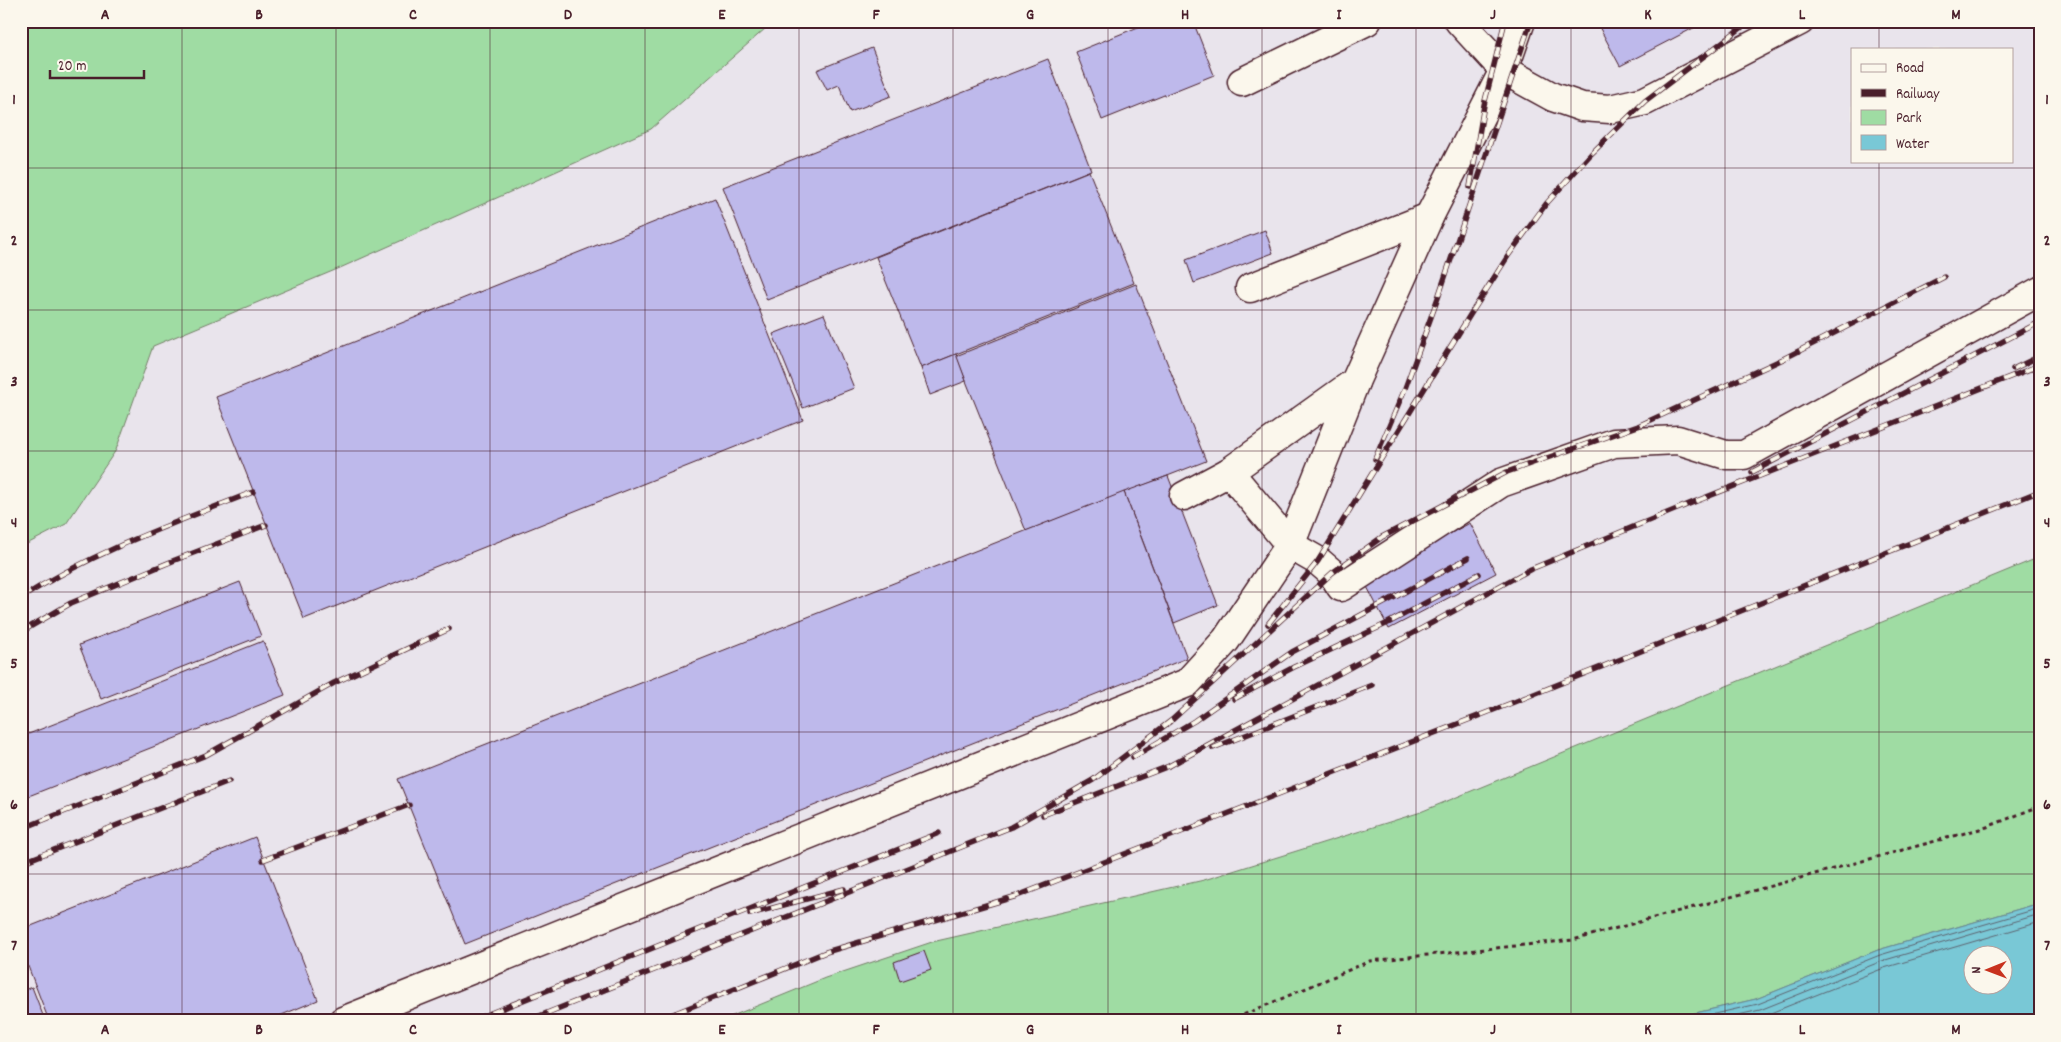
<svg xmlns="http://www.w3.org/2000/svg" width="2061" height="1042" viewBox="0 0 2061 1042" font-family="Dekko,sans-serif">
<rect width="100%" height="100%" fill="#fbf7ec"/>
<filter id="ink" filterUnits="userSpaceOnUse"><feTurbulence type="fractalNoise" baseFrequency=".02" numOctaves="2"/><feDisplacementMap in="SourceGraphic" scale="10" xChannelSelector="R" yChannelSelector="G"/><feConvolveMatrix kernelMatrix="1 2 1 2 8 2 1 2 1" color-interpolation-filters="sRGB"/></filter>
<g filter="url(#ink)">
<path fill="#e9e4ec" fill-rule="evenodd" d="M774 21H2040V557L1418 813 1204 880 825 978 720 1021H21V547L66 524 116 450 153 346 340 268 651 129ZM1852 49H2012V161H1852Z"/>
<g fill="#9fdca3" stroke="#747e67">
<polygon points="21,21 774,21 651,129 340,268 153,346 116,450 66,524 21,547"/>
<polygon points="2040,557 2040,903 1878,950 1756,999 1661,1021 720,1021 825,978 932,942 1204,880 1418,813"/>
</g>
<path fill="#79c8d6" stroke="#668492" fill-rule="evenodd" d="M2040 903V1021H1661L1756 999 1878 950ZM1974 954H2004V984H1974Z"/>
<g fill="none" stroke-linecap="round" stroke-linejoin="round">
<g stroke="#5d636f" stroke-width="1">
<polyline points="1684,1021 1758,1004 1880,955 2040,908"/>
<polyline points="1712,1021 1760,1010 1882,961 2040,914"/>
<polyline points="1746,1021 1763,1016 1884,968 2040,922"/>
</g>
</g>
<g fill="#beb9eb" stroke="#4a1f2b">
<polygon points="1153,21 1193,21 1214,75 1102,120 1076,52"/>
<polygon points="1596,21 1707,21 1620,66"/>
<polygon points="872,48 891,96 850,112 839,85 827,90 817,70"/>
<polygon points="1048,59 1091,170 767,300 723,187"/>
<polygon points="1089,171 1134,283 921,368 876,257"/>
<polygon points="715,198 803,420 304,619 216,397"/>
<polygon points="1265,230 1273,253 1194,283 1186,260"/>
<polygon points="1136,284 1206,461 1026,531 956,356"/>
<polygon points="824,314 854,388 803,408 773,334"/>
<polygon points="956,354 966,381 930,395 921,368"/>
<polygon points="1168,476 1218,605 1174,623 1124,492"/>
<polygon points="1124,492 1187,658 465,944 398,779"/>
<polygon points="1470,523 1496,573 1389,629 1363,579"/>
<polygon points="240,582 261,636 101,699 79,645"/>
<polygon points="263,641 285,695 21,799 21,737"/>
<polygon points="255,837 318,1000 267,1021 49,1021 21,948 21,930"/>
<polygon points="924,951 931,970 900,981 894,962"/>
<polygon points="32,987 44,1018 21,1021 21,991"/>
</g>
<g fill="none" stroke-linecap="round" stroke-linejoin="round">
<g stroke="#4a1f2b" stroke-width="31">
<g id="minor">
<polyline points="1459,21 1504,70 1553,97 1582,107 1610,109 1645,101 1800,21"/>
<polyline points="1242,82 1367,21"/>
<polyline points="1250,288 1429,217"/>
<polyline points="1229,472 1290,545 1318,561 1332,573 1341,587 1501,483 1614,443 1678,440 1726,455 1744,455 2040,291"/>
<polyline points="1184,496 1229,472 1355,382"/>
<polyline points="343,1021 1187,683 1226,640 1290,545 1355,382 1429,217 1504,70 1521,21"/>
</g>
</g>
<polyline stroke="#4a1f2b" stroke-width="3" stroke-dasharray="4 4" stroke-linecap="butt" points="1229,1021 1370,961 1573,940 1987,827 2040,806"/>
<use href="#minor" stroke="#fbf7ec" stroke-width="28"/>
<g stroke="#4a1f2b" stroke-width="5.5">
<g id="rail">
<polyline points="1470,187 1484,105 1505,21"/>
<polyline points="2013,369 2040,356"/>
<polyline points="1375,459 1404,391 1439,295 1531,21"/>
<polyline points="1752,472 2040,322"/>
<path d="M21 598C93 552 174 523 253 492"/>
<polyline points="1268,624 1318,561 1470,315 1508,256 1546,204 1591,154 1645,101 1750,21"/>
<polyline points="21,632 71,603 175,560 266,525"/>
<polyline points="1234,699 1294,667 1386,624 1479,574"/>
<polyline points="1213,748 1372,685"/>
<polyline points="1133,757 1194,721 1292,652 1468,558"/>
<polyline points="1043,815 1169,766 1531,569 1694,502 2040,365"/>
<polyline points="21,829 206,755 334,683 449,629"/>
<polyline points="263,860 409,805"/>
<polyline points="21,863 229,781"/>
<polyline points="750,914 844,889"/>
<polyline points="471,1021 939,833"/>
<polyline points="527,1021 1011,827 1093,780 1172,720 1332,573 1382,537 1507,472 1638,426 1783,359 1944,277"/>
<polyline points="656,1021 826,952 1017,896 1514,702 2040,491"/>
</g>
</g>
<use href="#rail" stroke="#fbf7ec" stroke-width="4" stroke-dasharray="11" stroke-linecap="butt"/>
</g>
</g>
<path fill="none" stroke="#4a1f2b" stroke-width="1" stroke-opacity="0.55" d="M182 21V1021M336 21V1021M490 21V1021M645 21V1021M799 21V1021M953 21V1021M1108 21V1021M1262 21V1021M1416 21V1021M1571 21V1021M1725 21V1021M1879 21V49M1879 161V1021M21 168H2040M21 310H2040M21 451H2040M21 592H2040M21 732H2040M21 874H2040"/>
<rect width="2061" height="1042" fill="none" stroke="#fbf7ec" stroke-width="55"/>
<rect x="1851" y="48" width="162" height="115" fill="#fbf7ec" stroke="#b4a19f"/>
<rect x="1861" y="64" width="25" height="8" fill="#fbf7ec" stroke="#b4a19f"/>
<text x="1896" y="72" font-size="15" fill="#4a1f2b">Road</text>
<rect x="1861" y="89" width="25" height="8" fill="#4a1f2b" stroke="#b4a19f"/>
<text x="1896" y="98" font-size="15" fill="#4a1f2b">Railway</text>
<rect x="1861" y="110" width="25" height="15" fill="#9fdca3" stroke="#b4a19f"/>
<text x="1896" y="122" font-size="15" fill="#4a1f2b">Park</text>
<rect x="1861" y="135" width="25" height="15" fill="#79c8d6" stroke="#b4a19f"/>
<text x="1896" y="148" font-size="15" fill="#4a1f2b">Water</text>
<g transform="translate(1988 970) rotate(269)"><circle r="24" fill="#fbf7ec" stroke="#b4a19f"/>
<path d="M0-4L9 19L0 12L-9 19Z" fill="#c8321e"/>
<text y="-8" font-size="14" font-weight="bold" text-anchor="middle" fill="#4a1f2b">N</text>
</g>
<path d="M50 70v8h94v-8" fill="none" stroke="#4a1f2b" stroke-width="2.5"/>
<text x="58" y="70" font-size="15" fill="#4a1f2b" stroke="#fbf7ec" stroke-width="4" paint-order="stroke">20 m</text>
<rect x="28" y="28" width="2006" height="986" fill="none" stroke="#4a1f2b" stroke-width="2"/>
<g font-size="16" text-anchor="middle" font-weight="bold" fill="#4a1f2b">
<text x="105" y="19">A</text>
<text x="259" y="19">B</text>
<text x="413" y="19">C</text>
<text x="568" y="19">D</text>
<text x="722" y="19">E</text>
<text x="876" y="19">F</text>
<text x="1030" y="19">G</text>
<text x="1185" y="19">H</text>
<text x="1339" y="19">I</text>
<text x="1493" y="19">J</text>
<text x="1648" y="19">K</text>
<text x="1802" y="19">L</text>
<text x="1956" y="19">M</text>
<text x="14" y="104">1</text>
<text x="2047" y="104">1</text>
<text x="14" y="245">2</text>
<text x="2047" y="245">2</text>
<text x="14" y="386">3</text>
<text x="2047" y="386">3</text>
<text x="14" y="527">4</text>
<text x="2047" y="527">4</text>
<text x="14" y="668">5</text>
<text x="2047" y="668">5</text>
<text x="14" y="809">6</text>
<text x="2047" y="809">6</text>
<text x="14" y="950">7</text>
<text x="2047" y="950">7</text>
<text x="105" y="1034">A</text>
<text x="259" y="1034">B</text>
<text x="413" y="1034">C</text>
<text x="568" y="1034">D</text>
<text x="722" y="1034">E</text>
<text x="876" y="1034">F</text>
<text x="1030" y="1034">G</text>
<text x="1185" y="1034">H</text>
<text x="1339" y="1034">I</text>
<text x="1493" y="1034">J</text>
<text x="1648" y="1034">K</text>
<text x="1802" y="1034">L</text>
<text x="1956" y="1034">M</text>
</g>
</svg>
